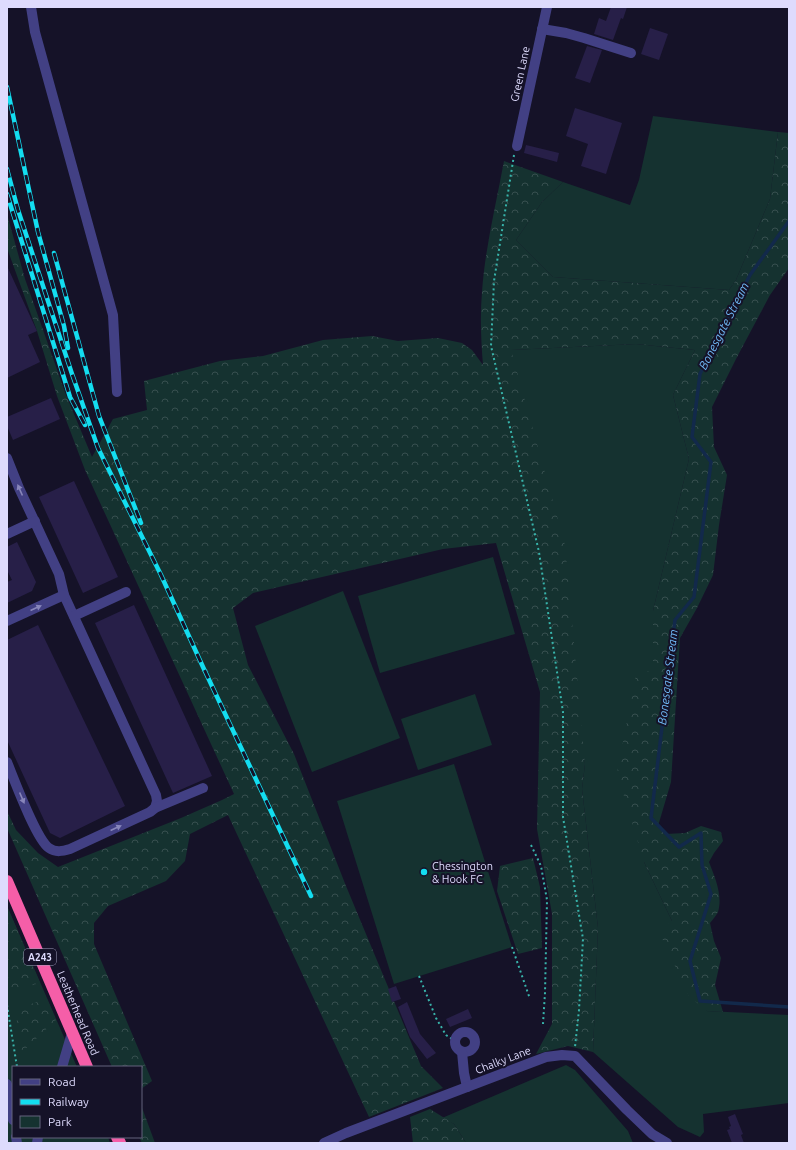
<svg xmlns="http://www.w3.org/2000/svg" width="796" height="1150" viewBox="0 0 796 1150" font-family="Ubuntu,sans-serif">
<defs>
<pattern id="forest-crowns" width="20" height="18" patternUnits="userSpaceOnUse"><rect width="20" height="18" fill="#153230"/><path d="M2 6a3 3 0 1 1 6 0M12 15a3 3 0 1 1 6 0" fill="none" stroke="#374f4f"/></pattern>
</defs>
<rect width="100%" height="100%" fill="#151228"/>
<g fill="#153230">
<polygon points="653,116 778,132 770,199 736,280 729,290 553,277 516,240 542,202 563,182 630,205 639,180"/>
<polygon points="636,344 695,350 673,395 689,459 653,611 653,670 644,862 672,921 707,1011 789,1015 789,1103 703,1114 704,1132 700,1137 678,1127 593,1052 598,928 582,789 585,764 510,350"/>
<polygon points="493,557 515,634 380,673 358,596"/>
<polygon points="343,591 400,738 312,772 255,626"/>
<polygon points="475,694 492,745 418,770 401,719"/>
<polygon points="454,764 512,947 394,984 337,801"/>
<polygon points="7,906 77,1067 13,1067 13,1137 108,1137 110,1143 7,1143"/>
<polygon points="566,1065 575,1070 628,1131 633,1143 466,1143 454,1124 442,1118"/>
</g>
<g fill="url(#forest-crowns)">
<path d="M778 132 789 133V268L770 295 736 359 712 407 714 447 727 475 719 525 713 575 697 608 680 638 671 782 658 826 666 834 685 833 701 826 721 832 723 841 714 853 709 862C715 878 723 895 718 912 716 916 713 919 710 923L714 941 721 958 715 985 723 1012 707 1011 689 996 659 932 672 921 644 862 617 773 636 675 653 670V611L689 459 673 395 695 350 636 344 511 350 565 545 585 764 582 789 598 928 593 1052 568 1046 536 1054 552 1024V914L537 829 540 692 496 543 443 549 253 593 233 608 248 665 294 754 346 886 421 1066 443 1088 369 1117 228 815 190 834 185 861 166 881 108 906 94 923V944L152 1081 141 1089V1067H112L7 828V811L16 830 38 853 58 867 181 818 222 800 234 794 85 470 57 396 37 331 7 248V214L25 279 66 395 92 457 113 419 147 410 144 381 220 361 263 356 323 340 372 336 398 341 438 338 462 343 472 350 483 365C481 341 480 316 482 292 485 248 496 205 504 161L563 182 542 202 516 240 553 277 729 290 736 280 770 199Z"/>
<polygon points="533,858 540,887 542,948 518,954 497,891 500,866"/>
<polygon points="7,906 40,983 11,991 7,969"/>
<polygon points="47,999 56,1020 22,1052 15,1009"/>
<polygon points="141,1105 155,1143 142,1143 139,1137 141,1137"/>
<polygon points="430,1109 454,1124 466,1143 413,1143 410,1117"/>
</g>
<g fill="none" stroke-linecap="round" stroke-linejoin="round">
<polyline stroke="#12294b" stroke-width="3.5" points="789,221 750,275 700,374 692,437 711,462 694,597 675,620 651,818 679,847 701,833 702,865 711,894 690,961 700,1001 789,1007"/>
</g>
<g fill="#271f48">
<polygon points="611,7 627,7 623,19 621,18 613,40 594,34 599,18 606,21"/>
<polygon points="650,28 668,34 659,60 641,54"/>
<polygon points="587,46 602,50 590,83 575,78"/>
<polygon points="575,108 622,123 606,174 581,166 588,144 566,136"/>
<polygon points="526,145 559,153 557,162 524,153"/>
<polygon points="7,266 37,331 28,335 40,362 7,378"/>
<polygon points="51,398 60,419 13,440 7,426 7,417"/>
<polygon points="74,481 118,577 83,593 39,497"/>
<polygon points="17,542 36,582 32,591 7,603 7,582 12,580 7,570 7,547"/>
<polygon points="134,605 212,776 173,793 95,623"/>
<polygon points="38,625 125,806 60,838 50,833 7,740 7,640"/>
<polygon points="396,986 401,999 392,1002 388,989"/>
<polygon points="407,1002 420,1034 436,1053 427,1059 410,1037 398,1007"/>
<polygon points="468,1009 472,1018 450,1027 446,1019"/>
<polygon points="735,1114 743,1134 741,1135 744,1143 732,1143 727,1130 730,1129 729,1127 731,1126 728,1117"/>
</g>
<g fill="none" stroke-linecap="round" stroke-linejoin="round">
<g stroke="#38b4ab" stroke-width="2" stroke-dasharray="2 3" stroke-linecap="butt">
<polyline points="514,155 494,281 491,346 539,552 563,712 563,817 583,939 579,1010 575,1047"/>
<polyline points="531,845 541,866 547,900 545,993 543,1024"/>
<polyline points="512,947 530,999"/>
<polyline points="419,976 436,1018 446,1035 455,1041"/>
<polyline points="7,1005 17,1067"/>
</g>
<g stroke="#424084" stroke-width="10">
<polyline points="31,7 35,32 113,315 117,392"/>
<polyline points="542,29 566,33 584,38 631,53"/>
<polyline points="517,146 547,7"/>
<polyline points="7,458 19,488 59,574 64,595 156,795 157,801 155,808"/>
<polyline points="7,534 35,521"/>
<polyline points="74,616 126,592"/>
<polyline points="7,621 64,595"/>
<path d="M7 762C14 779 36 839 49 848 56 853 63 851 70 849L150 812 155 808 203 788"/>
<circle cx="465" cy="1042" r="10"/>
<polyline points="462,1052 464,1073 467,1087"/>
<polyline points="62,1067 72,1033"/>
<polyline points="7,1084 13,1120"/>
<polyline points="16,1137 17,1143"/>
<polyline points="37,1143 38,1137"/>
<polyline points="324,1143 346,1133 546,1057 562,1055 575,1056 627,1110 652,1134 667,1143"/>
</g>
<g stroke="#f55ea8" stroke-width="12">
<polyline points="7,881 87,1067"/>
<polyline points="117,1137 120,1143"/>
</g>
<g stroke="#13ddf0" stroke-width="4.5">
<g id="rail">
<polyline points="7,87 38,232 64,326 68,348"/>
<polyline points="7,169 18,210 72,374 98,448 161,575 203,667 311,896"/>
<polyline points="7,194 70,397 85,425"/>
<polyline points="54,253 99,416 141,523"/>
</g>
</g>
<use href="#rail" stroke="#151228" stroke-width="3" stroke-dasharray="9" stroke-linecap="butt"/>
</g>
<defs><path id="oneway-solid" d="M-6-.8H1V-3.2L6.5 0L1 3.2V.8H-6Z"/></defs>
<g fill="#8886ba">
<use href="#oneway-solid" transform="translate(20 490) rotate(-114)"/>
<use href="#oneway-solid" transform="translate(36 608) rotate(-24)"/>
<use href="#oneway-solid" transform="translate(22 798) rotate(67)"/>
<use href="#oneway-solid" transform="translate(116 828) rotate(-25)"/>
</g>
<circle fill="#13ddf0" stroke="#151228" stroke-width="1.5" cx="424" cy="872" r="4"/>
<g text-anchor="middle" stroke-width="4" stroke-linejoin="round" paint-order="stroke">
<rect fill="#151228" stroke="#a29fbd" stroke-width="1" x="24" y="949" width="32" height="16" rx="3"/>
<g font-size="10" font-weight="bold" fill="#dedbfd">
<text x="40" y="961">A243</text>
</g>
<g font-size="11" fill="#dedbfd" stroke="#151228">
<text transform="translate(520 74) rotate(-78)" y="4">Green Lane</text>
<text transform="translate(78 1013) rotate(67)" y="4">Leatherhead Road</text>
<text transform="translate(503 1060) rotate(-21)" y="4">Chalky Lane</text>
</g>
<g font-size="11" fill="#dedbfd" stroke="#151228" text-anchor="start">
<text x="432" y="870">Chessington<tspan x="432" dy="13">&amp; Hook FC</tspan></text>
</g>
<g font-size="12" font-style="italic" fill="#70b9f6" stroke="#151228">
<text transform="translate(724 326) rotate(-63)" y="4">Bonesgate Stream</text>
<text transform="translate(668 677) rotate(-83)" y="4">Bonesgate Stream</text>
</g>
</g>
<rect width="796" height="1150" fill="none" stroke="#dedbfd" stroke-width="16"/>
<rect x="12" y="1066" width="130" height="72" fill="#151228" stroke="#65627d"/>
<rect x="20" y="1079" width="20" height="6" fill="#424084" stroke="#65627d"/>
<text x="48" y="1086" font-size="12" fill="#dedbfd">Road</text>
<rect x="20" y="1099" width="20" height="6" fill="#13ddf0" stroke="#65627d"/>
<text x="48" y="1106" font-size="12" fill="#dedbfd">Railway</text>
<rect x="20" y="1116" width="20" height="12" fill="#153230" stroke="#65627d"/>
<text x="48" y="1126" font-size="12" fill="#dedbfd">Park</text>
</svg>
